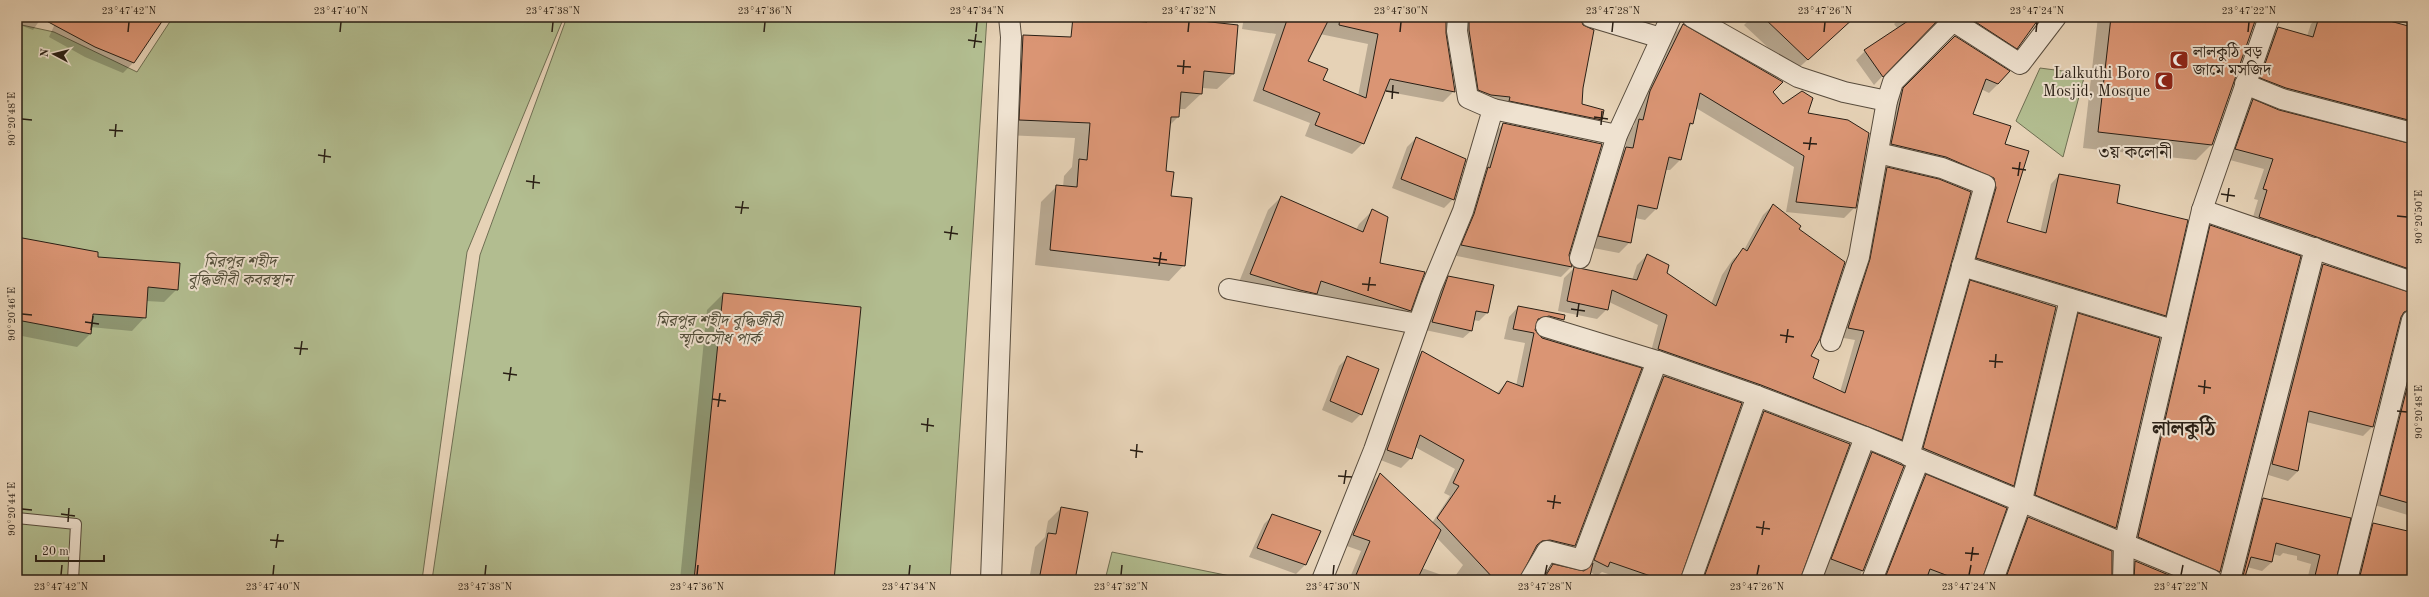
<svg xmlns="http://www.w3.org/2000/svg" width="2429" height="597" viewBox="0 0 2429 597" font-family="'Old Standard TT','Noto Serif Bengali',serif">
<rect width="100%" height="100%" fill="#e6d2b6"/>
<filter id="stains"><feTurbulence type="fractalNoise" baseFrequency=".005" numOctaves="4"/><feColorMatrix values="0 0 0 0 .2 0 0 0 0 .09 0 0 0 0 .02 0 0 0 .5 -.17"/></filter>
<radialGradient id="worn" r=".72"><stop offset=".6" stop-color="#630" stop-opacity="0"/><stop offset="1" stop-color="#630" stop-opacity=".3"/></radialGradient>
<g fill="#b2bd90" stroke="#6e6e52">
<polygon points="173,17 564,17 467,252 422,580 17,580 17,24 54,32 137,72"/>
<polygon points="567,17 987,17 950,580 432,580 480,255"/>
<polygon points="2040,68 2085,74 2063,157 2016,121"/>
<polygon points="1112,552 1240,578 1239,580 1105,580"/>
</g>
<g fill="#0003" fill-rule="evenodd">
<polygon points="17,17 42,17 33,30 17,24"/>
<polygon points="58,17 164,17 133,63 123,73 85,57 49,37"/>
<polygon points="1048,17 1058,17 1057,19"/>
<polygon points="1151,17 1190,17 1190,21 1233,74 1217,89 1202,88 1201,94 1185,109 1179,109 1178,117 1170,125 1165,172 1184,265 1169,281 1035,265 1041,202 1057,186 1063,187 1064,176 1072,167 1075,138 1004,135 1007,52 1023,36 1148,42"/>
<path d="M1244 17H1446L1445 30 1454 91 1443 102 1384 91 1363 143 1352 154 1305 136 1310 123 1253 101 1276 34 1242 29ZM1320 34 1368 44 1358 96 1322 81 1306 61Z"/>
<polygon points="1450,17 1574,17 1582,87 1581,105 1601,119 1590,130 1468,101"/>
<polygon points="1752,17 1855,17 1794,72 1744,25"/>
<polygon points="1901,17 1939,17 1874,85 1856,60 1865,51 1898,29 1894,24"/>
<polygon points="1951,17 2033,17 2017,48 2001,63"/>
<polygon points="2098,17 2247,18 2212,144 2196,160 2083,148"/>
<polygon points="2318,17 2330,17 2412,43 2412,139 2251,88 2268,38 2278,28 2307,36 2311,24"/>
<polygon points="2378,17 2412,17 2412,25"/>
<polygon points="1683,25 1772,92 1783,105 1806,114 1855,207 1844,218 1786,212 1794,167 1696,108 1693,123 1687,129 1680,160 1670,170 1665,170 1656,209 1645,220 1635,218 1630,242 1619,253 1588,247 1615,159 1625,149 1629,131 1634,126 1639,103 1672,36"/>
<polygon points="1955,37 1998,84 1989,93 1981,89 1972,115 2003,145 2006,223 2040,233 2051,184 2059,175 2116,204 2165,315 2156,324 1968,267 1988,191 1883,153 1895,98"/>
<polygon points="2253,101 2279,111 2412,144 2412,288 2250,227 2258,200 2254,199 2264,169 2226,159 2243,110"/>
<polygon points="1503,124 1568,255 1571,267 1561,277 1452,255 1494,134"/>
<polygon points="1416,138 1453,199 1444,208 1392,188 1407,147"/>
<polygon points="1887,168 1901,439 1891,449 1649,359 1658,325 1609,302 1607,309 1597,319 1558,311 1564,278 1574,268 1632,280 1637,265 1647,255 1666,273 1711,304 1722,275 1733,259 1744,250 1763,215 1773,205 1798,230 1812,379 1840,392 1855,340 1838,337 1877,178"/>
<polygon points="1281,197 1356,230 1359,224 1372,211 1379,264 1410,310 1397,324 1237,287 1268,210"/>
<polygon points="2211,226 2219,572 2211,580 2130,545 2202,235"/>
<polygon points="17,239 97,258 177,289 164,302 146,301 145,317 132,331 90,327 90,334 77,347 17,335"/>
<polygon points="2323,265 2412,293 2412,325 2410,321 2399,318 2372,427 2363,436 2306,422 2298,471 2288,481 2262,473 2313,275"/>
<polygon points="1449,278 1492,286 1487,313 1479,321 1473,320 1471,331 1463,338 1425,330 1441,285"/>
<polygon points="1970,282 2013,485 2004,494 1915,457 1962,290"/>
<polygon points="723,294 833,580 680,580 707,310"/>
<path d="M1518 307 1563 316 1553 329 1539 325 1534 326 1537 335 1641 369 1574 546 1564 555 1540 549 1533 550 1519 580H1349L1361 551 1344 545 1371 484 1380 474 1432 523 1450 496 1444 493 1455 469 1415 447 1411 458 1401 468 1378 459 1413 362 1422 352 1496 394 1507 382 1516 386 1525 343 1504 339 1509 317ZM1437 538 1463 565 1453 579 1422 568Z"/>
<polygon points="2079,314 2115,528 2106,536 2027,504 2070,323"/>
<polygon points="1348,357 1361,414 1352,423 1322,410 1339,366"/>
<polygon points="1664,377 1680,580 1626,580 1602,572 1597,576 1590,572 1588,580 1540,580 1553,565 1585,572 1654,386"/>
<polygon points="2407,389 2412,391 2411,516 2371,504 2397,399"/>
<polygon points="1764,412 1800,580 1698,580 1755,422"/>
<polygon points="1872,453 1903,467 1860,576 1861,580 1818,580 1862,463"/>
<polygon points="1926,476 1982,580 1879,580 1916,485"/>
<polygon points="2263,499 2349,519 2335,580 2307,580 2311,564 2297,560 2297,556 2283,553 2280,556 2273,554 2272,562 2262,571 2247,567 2243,580 2234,580 2254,509"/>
<polygon points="1061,508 1074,580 1029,580 1035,547 1045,537 1048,521"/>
<polygon points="1273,515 1319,531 1305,565 1296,574 1249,557 1264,524"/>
<polygon points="2028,518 2112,580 2000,580 2019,527"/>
<polygon points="2373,524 2412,533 2412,580 2351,580 2362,536"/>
<polygon points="2135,562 2179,580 2125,580 2126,571"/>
</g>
<g fill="#da9574" stroke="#291f15">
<polygon points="39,17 165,17 134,63 95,47"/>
<polygon points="1073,17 1147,22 1147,17 1165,17 1238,25 1234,74 1204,71 1202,94 1181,92 1179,117 1171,117 1166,171 1174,172 1171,196 1192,198 1185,266 1050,250 1056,185 1077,187 1079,159 1087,160 1090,123 1019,120 1023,35 1071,37"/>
<polygon points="1288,17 1330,17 1308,61 1328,69 1323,80 1366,98 1378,34 1339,25 1340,17 1446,17 1446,33 1455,92 1390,79 1364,144 1315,125 1320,113 1263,90"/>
<polygon points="1469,17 1580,17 1583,25 1594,30 1583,88 1582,104 1604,110 1602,120 1509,101 1510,97 1491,95 1478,90 1469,30"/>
<polygon points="1763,17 1855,17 1808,60"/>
<polygon points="1914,17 1941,17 1883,77 1864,50"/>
<polygon points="1968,17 2040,17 2017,49"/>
<polygon points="2111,17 2240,17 2255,21 2212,145 2098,132"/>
<polygon points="2319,17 2375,17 2412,27 2412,121 2286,88 2260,78 2278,27 2313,37"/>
<polygon points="1683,24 1783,82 1773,92 1783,104 1802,91 1813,98 1808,113 1848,120 1869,133 1856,208 1796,202 1804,156 1700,93 1693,124 1690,123 1681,160 1669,157 1657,209 1638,205 1631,243 1598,236 1626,147 1633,148 1639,119 1643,120 1650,91"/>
<polygon points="1955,36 2010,71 1998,84 1986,79 1973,114 2011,126 2005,144 2029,151 2007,222 2046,233 2059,174 2120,185 2117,203 2188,220 2166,316 1976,258 1996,188 1994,178 1946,157 1891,144 1903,88"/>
<polygon points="2253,99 2279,110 2412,144 2412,270 2259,217 2267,190 2263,189 2273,159 2235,149"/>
<polygon points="1503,123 1602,144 1569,255 1572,267 1461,245 1474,214 1488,167 1490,168"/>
<polygon points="1416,137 1466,159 1454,200 1401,179"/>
<polygon points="1887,167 1939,179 1971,192 1902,440 1761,385 1658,349 1667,315 1612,290 1608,310 1567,301 1574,267 1637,280 1647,254 1669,265 1667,273 1716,306 1732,264 1743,248 1747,251 1773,204 1801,226 1799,229 1845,262 1820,339 1811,356 1819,360 1813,378 1845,393 1864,331 1848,328 1870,259"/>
<polygon points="1281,196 1363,232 1372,209 1388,217 1380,263 1425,272 1411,311 1321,281 1317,294 1300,290 1250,274"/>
<polygon points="2210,225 2301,256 2220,572 2138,537"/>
<polygon points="17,237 98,252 98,257 180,263 178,290 148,287 146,318 93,314 91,334 17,320"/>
<polygon points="2323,264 2412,293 2412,309 2404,312 2401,317 2373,427 2309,411 2298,471 2272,464"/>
<polygon points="1448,276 1494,285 1488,313 1476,311 1472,331 1432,322"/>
<polygon points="1970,280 2056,307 2014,486 1923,448"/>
<polygon points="723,293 861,307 834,580 694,580"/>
<polygon points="1518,306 1565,315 1564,320 1549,316 1538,319 1535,330 1542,338 1642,368 1575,546 1550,540 1542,541 1537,545 1519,580 1495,580 1437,518 1459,486 1453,483 1464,460 1420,435 1412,459 1387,450 1422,351 1499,394 1507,381 1523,387 1534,333 1513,329"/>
<polygon points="2078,313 2160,338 2116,528 2035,495"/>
<polygon points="1347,356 1379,369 1362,415 1330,401"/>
<polygon points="1664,376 1742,403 1680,580 1662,580 1610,562 1608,567 1594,560"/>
<polygon points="2407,388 2412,390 2412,504 2380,495"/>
<polygon points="1764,411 1850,444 1800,580 1703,580"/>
<polygon points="1872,452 1904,466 1863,571 1831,559"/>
<polygon points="1380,473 1441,530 1417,580 1354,580 1370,541 1353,535"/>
<polygon points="1926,474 2007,508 1982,580 1959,580 1930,569 1926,580 1885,578"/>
<polygon points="2263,498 2351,518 2336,580 2314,580 2320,555 2276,543 2272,562 2251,557 2244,580 2242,580"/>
<polygon points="1061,507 1088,512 1075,580 1039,580 1048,533 1056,534"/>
<polygon points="1272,514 1321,531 1306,565 1257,548"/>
<polygon points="2028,517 2112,551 2112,580 2005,580"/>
<polygon points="2373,523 2412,532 2412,580 2359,580"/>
<polygon points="2135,561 2176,578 2175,580 2134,580"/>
<polygon points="1593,563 1589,580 1543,580 1553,564 1584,571"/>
</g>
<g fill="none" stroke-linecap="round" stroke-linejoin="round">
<g stroke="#584c3d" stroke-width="12">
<polyline id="service" points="17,518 76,524 73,580"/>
</g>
<g stroke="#584c3d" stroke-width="22">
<g id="minor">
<polyline points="1591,17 1661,38"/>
<polyline points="1692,17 1798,77 1844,92 1887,101"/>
<polyline points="2245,84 2282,99 2412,133"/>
<polyline points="1493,109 1617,135"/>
<polyline points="1878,153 1942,168 1985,185 1909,456"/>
<polyline points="2202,210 2412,282"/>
<polyline points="1580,258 1617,135 1671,17"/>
<polyline points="1962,266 2173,330"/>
<polyline points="1229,289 1418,324"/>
<polyline points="1546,327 1657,361"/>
<polyline points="1831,341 1859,257 1887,101 1893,82 1953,21 2020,64 2056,17"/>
<polyline points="991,580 1011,37 1009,17"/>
<polyline points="1322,580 1374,450 1431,288 1463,211 1493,109 1468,98 1457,31 1458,17"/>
<polyline points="1530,580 1547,551 1582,560 1657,361 1757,396 1865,437 2212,580"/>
<polyline points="1691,580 1757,396"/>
<polyline points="1811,580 1865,437"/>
<polyline points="1872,580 1919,460"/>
<polyline points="1993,580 2022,500 2070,299"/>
<polyline points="2123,580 2124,545 2202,210 2269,17"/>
<polyline points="2230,580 2315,248"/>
<polyline points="2347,580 2412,320"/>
</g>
</g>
<use href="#service" stroke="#efe2d0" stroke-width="10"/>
<use href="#minor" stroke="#efe2d0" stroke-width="20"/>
</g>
<path fill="none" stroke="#291f15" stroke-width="1.5" d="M128 32 129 22M340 32 341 22M552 32 553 22M764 32 765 22M976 32 977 22M1188 32 1189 22M1400 32 1401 22M1612 32 1613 22M1824 32 1825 22M2036 32 2037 22M2248 32 2249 22M968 40 982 42M974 48 976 34M1177 66 1191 67M1183 74 1184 60M1386 91 1399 93M1392 99 1393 85M1594 117 1608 119M22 119 32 120M1601 125 1602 111M109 130 123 131M115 137 116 124M1803 143 1817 144M1809 150 1811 137M318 155 331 157M324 163 325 149M2012 168 2026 170M2018 176 2020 162M526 181 540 183M533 189 534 175M2221 194 2235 196M2227 202 2229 188M735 207 749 208M741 214 743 201M2397 216 2407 217M944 232 958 234M950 240 952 226M1153 258 1167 260M1159 266 1161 252M1362 284 1376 285M1368 291 1370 277M1571 309 1585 311M22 314 32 315M1577 317 1579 303M85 322 99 324M91 330 93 316M1780 335 1794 337M1786 343 1788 329M294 348 308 349M300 355 302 341M1989 361 2003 362M1995 368 1996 354M503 373 517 375M509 381 511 367M2198 386 2211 388M2204 394 2205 380M712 399 726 401M718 407 720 393M2397 411 2407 412M921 424 934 426M927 432 928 418M1130 450 1143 452M1136 458 1137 444M1338 476 1352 477M1344 484 1346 470M1547 501 1561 503M22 509 32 510M1553 509 1555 495M61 514 75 516M68 522 69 508M1756 527 1770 529M1762 535 1764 521M270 540 284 541M276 548 278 534M1965 553 1979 554M1971 561 1973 547M61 575 62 565M273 575 274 565M485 575 486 565M697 575 698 565M909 575 910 565M1121 575 1122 565M1333 575 1334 565M1545 575 1547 565M1757 575 1759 565M1969 575 1971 565M2181 575 2183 565"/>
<defs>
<g id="mosque-square" transform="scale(1)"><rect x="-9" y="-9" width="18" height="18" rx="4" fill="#8f2418" stroke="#efe2d0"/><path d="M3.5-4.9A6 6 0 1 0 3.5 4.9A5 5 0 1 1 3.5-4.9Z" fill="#fff"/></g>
</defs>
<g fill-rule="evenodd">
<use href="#mosque-square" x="2179" y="60"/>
<use href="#mosque-square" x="2164" y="81"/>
</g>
<g text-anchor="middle" stroke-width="4" stroke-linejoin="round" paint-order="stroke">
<g font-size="16" fill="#291f15" stroke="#efe2d0" text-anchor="start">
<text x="2193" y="57">লালকুঠি বড়<tspan x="2193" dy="18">জামে মসজিদ</tspan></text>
<text x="2150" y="78" text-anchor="end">Lalkuthi Boro<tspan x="2150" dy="18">Mosjid, Mosque</tspan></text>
</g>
<g font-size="16" font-style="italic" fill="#524e3a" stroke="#efe2d0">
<text x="240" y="267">মিরপুর শহীদ<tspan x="240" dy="18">বুদ্ধিজীবী কবরস্থান</tspan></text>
<text x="719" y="326">মিরপুর শহীদ বুদ্ধিজীবী<tspan x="719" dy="18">স্মৃতিসৌধ পার্ক</tspan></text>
</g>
<g font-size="18" fill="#291f15" stroke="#efe2d0">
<text x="2135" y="158">৩য় কলোনী</text>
</g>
<g font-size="20" font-weight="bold" fill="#291f15" stroke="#efe2d0">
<text x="2184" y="435">লালকুঠি</text>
</g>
</g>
<rect width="2429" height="597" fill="none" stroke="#e6d2b6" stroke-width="44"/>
<g transform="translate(54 54) rotate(277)" stroke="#efe2d0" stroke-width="3" paint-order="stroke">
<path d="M0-3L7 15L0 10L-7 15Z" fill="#291f15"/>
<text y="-6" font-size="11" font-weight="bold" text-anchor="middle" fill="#291f15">N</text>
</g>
<path d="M36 555v6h68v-6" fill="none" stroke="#291f15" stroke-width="2"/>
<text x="42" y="555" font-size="12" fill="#291f15" stroke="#efe2d0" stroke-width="3" paint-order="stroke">20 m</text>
<rect x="22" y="22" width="2385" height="553" fill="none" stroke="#291f15" stroke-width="1.5"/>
<g font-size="10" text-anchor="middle" fill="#291f15">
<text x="129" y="14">23°47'42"N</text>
<text x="341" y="14">23°47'40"N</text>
<text x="553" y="14">23°47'38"N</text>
<text x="765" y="14">23°47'36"N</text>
<text x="977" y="14">23°47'34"N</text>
<text x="1189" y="14">23°47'32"N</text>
<text x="1401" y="14">23°47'30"N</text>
<text x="1613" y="14">23°47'28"N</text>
<text x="1825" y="14">23°47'26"N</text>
<text x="2037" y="14">23°47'24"N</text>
<text x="2249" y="14">23°47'22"N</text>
<text transform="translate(11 119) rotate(-90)" y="4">90°20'48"E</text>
<text transform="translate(2418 217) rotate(-90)" y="4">90°20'50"E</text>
<text transform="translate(11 314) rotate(-90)" y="4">90°20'46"E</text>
<text transform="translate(2418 412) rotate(-90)" y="4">90°20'48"E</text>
<text transform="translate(11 509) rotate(-90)" y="4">90°20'44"E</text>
<text x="61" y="590">23°47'42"N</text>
<text x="273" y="590">23°47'40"N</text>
<text x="485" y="590">23°47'38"N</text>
<text x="697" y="590">23°47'36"N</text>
<text x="909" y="590">23°47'34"N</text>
<text x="1121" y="590">23°47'32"N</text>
<text x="1333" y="590">23°47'30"N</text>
<text x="1545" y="590">23°47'28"N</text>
<text x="1757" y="590">23°47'26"N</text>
<text x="1969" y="590">23°47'24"N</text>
<text x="2181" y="590">23°47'22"N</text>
</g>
<rect width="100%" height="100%" filter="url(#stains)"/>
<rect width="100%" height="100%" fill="url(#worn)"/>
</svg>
